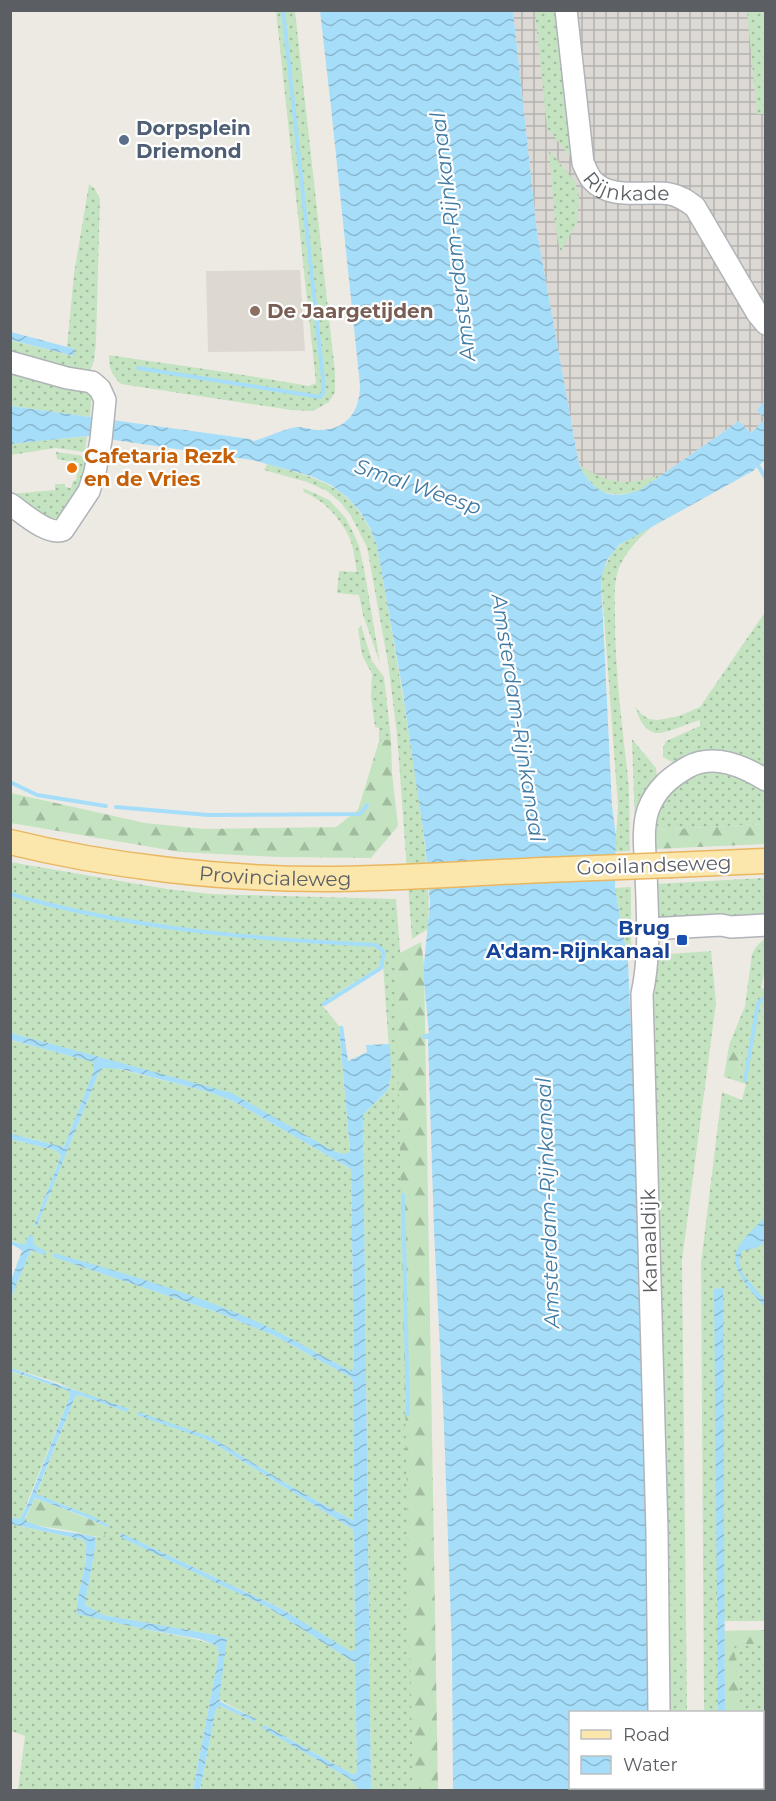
<svg xmlns="http://www.w3.org/2000/svg" width="776" height="1801" viewBox="0 0 776 1801" font-family="Montserrat,sans-serif">
<defs>
<pattern id="industrial-grid" width="8" height="8" patternUnits="userSpaceOnUse" patternTransform="scale(1.5)"><rect width="8" height="8" fill="#dcd9d5"/><path d="M0 4h8M4 0v8" fill="none" stroke="#b5b3b0"/></pattern>
<pattern id="grass-dots" width="8" height="8" patternUnits="userSpaceOnUse" patternTransform="scale(1.5)"><rect width="8" height="8" fill="#c4e4c1"/><path d="M2 2h.1M6 6h.1" fill="none" stroke="#a2bca0" stroke-width="1.8" stroke-linecap="round"/></pattern>
<pattern id="forest-firs" width="22" height="20" patternUnits="userSpaceOnUse" patternTransform="scale(1.5)"><rect width="22" height="20" fill="#c4e4c1"/><path d="M5 1l3.5 6h-7zM16 11l3.5 6h-7z" fill="#a2bca0"/></pattern>
<pattern id="water-waves" width="16" height="10" patternUnits="userSpaceOnUse" patternTransform="scale(1.5)"><rect width="16" height="10" fill="#a6defa"/><path d="M0 5q4-4 8 0t8 0" fill="none" stroke="#8ab7ce"/></pattern>
</defs>
<rect width="100%" height="100%" fill="#edeae3"/>
<polygon fill="url(#industrial-grid)" points="513,11 765,11 766,400 757,410 765,419 751,433 739,421 640,490 614,495 579,465 537,232"/>
<polygon fill="#ddd9d1" points="300,270 305,351 208,352 206,271"/>
<g fill="url(#grass-dots)">
<path d="M276 11H295L335 372V392L329 402 313 411 291 410 121 384C111 375 109 367 109 355 176 365 243 374 309 386L316 383Z"/>
<polygon points="535,11 556,11 574,161 547,128"/>
<polygon points="747,11 765,11 765,114 757,114"/>
<polygon points="549,150 575,182 579,196 577,223 560,252 555,223"/>
<polygon points="89,184 95,189 100,199 96,342 94,361 90,371 76,373 11,356 10,340 73,356 75,349 67,347 74,274"/>
<polygon points="11,372 92,393 90,417 11,406"/>
<polygon points="87,436 85,452 55,448 11,455 11,444"/>
<polygon points="56,452 91,457 87,475 62,517 53,519 44,517 10,494 55,490 55,484 65,484 65,487 71,488 73,481 76,480 79,463 57,459"/>
<path d="M267 464C324 480 353 486 377 545 390 620 403 695 415 770 422 823 431 875 428 929L412 939 397 734 388 663 367 547 351 516 341 503 327 491 307 482 264 470Z"/>
<path d="M579 465C613 485 624 486 661 475 655 479 649 485 642 489 636 492 630 493 623 494 599 496 590 485 579 465Z"/>
<path d="M303 488 329 500 345 517 354 534 359 546 365 574 380 663 363 615 359 595 337 593 339 571 357 572C355 562 354 549 350 539 341 519 325 501 304 492Z"/>
<path d="M653 526C639 538 626 551 619 568 613 584 615 602 615 618 615 672 622 724 628 778 630 802 629 826 630 851L615 852 618 806 601 577C612 544 624 542 653 526Z"/>
<path d="M765 612V767C729 747 712 748 674 763L663 757V748L666 741 700 726V720C668 729 648 750 635 706L641 714 649 719 658 720 679 716 700 707Z"/>
<polygon points="361,625 372,661 384,677 391,739 379,741 379,728 375,727 371,696 372,674 362,655 358,629"/>
<polygon points="632,739 656,768 657,777 635,827"/>
<path d="M725 770 765 790V824L653 830C659 788 686 773 725 770Z"/>
<polygon points="10,862 167,889 211,894 396,899 416,1153 437,1790 371,1790 363,1115 388,1090 391,1076 383,965 343,989 322,1005 339,1026 350,1153 345,1155 330,1149 266,1113 241,1098 11,1033"/>
<polygon points="765,878 765,917 732,919 654,917 654,884"/>
<polygon points="631,887 631,945 628,961 615,888"/>
<polygon points="765,938 765,969 761,988 766,989 765,1621 724,1621 721,1712 704,1712 701,1263 722,1092 742,1100 746,1084 724,1077 740,1076 741,1051 729,1045 745,1006 752,954 756,947"/>
<polygon points="711,951 716,1003 682,1260 687,1712 667,1712 662,1321 654,1075 649,975 654,955"/>
<polygon points="10,1040 94,1062 94,1070 64,1147 11,1134"/>
<polygon points="111,1067 205,1091 233,1101 351,1169 354,1369 351,1372 287,1336 183,1294 54,1257 219,1313 275,1336 350,1377 353,1382 354,1521 292,1487 211,1437 138,1413 203,1438 218,1446 354,1530 355,1650 350,1652 282,1609 121,1533 269,1608 355,1663 357,1771 354,1775 264,1725 263,1728 350,1779 357,1787 357,1790 200,1790 216,1709 221,1706 254,1722 256,1719 218,1699 227,1639 216,1635 102,1615 85,1605 96,1542 95,1537 104,1537 102,1524 107,1527 109,1526 64,1505 36,1495 75,1397 79,1395 127,1412 56,1382 11,1368 11,1298 31,1250 43,1254 35,1246 29,1235 25,1244 21,1244 11,1240 10,1139 55,1150 61,1156 34,1225 37,1226 99,1072 104,1068"/>
<polygon points="10,1371 69,1391 70,1396 20,1520 11,1518"/>
<path d="M10 1524 84 1540C91 1557 78 1588 77 1607 101 1618 122 1624 148 1630 171 1635 194 1637 217 1646L219 1654 193 1790H18L25 1736 11 1731Z"/>
<polygon points="734,1644 765,1644 765,1790 740,1790 739,1788 762,1788 762,1712 737,1712"/>
</g>
<g fill="url(#forest-firs)">
<polygon points="391,739 392,773 398,826 371,858 278,857 180,852 11,823 11,793 145,823 204,829 336,827 358,810 379,741"/>
<polygon points="765,824 765,844 654,849 653,830"/>
<polygon points="421,942 424,964 438,1790 413,1790 396,955"/>
<polygon points="729,1045 741,1050 740,1077 724,1077"/>
<path d="M35 1498 102 1524 105 1537C95 1537 86 1535 76 1532 59 1528 41 1528 24 1521Z"/>
<polygon points="765,1630 765,1644 734,1644 740,1712 725,1712 724,1631"/>
</g>
<g fill="url(#water-waves)">
<path d="M320 11H513L537 232 579 465C594 493 610 501 640 490L739 421 751 433 765 419 757 410 765 400V460L753 471 619 545 607 560 601 578 612 806 616 836 615 888 628 961 632 1052 648 1618V1712H570V1788H648V1790H453L452 1651 444 1426 434 1231 428 1039H423L422 1035 429 1033 424 981V964L430 903 425 843 402 687 377 546 370 528 361 513 348 498 331 485 311 476 252 460 87 436 11 444V406L250 439 254 441C265 438 288 427 299 427 305 427 311 430 317 430 346 431 360 412 360 385L331 107Z"/>
<polygon points="11,332 75,349 74,356 11,340"/>
<path d="M339 1026H343L348 1061 367 1052 366 1045 390 1044 391 1076 388 1090 363 1115 371 1790H357V1787L350 1779 262 1728 264 1725 354 1775 357 1771 355 1663 269 1608 120 1537 121 1533 282 1609 350 1651 355 1650 354 1530 218 1446 203 1438 137 1415 138 1412 211 1437 292 1487 354 1521 353 1382 350 1377 275 1336 219 1313 53 1257 54 1253C123 1273 197 1294 262 1324 293 1338 321 1356 351 1371L354 1369 351 1169 233 1101 205 1091 121 1069 104 1068 99 1072 37 1226 34 1225 61 1156 55 1150 10 1139 11 1134 64 1147 94 1070 93 1062 11 1040V1033L232 1093 330 1149C337 1152 344 1156 350 1152Z"/>
<path d="M765 1217V1242L756 1248 742 1251 739 1262 743 1274 765 1300V1308C753 1292 725 1267 739 1246 746 1235 757 1226 765 1217Z"/>
<path d="M29 1235 33 1236C32 1246 37 1247 46 1251L45 1255 31 1250 11 1298V1280L22 1251 20 1249 11 1244V1241L21 1244H25Z"/>
<polygon points="723,1288 725,1712 718,1712 714,1289"/>
<path d="M11 1368 129 1409 127 1412 79 1395 75 1397 36 1494 92 1516 110 1526 107 1527 83 1516 35 1498 24 1520C45 1531 72 1531 95 1537L96 1542 85 1605 103 1615 216 1635 227 1639 219 1699 221 1702 256 1719 254 1722 221 1706 216 1709 200 1790H193L219 1654 217 1646 200 1639 149 1630 77 1614C75 1590 92 1561 84 1540L11 1524V1518L20 1519 28 1503 70 1396 69 1391 11 1371Z"/>
</g>
<g fill="none" stroke-linecap="round" stroke-linejoin="round">
<g stroke="#a6defa" stroke-width="4">
<polyline points="138,368 320,397 323,393 323,379 283,10"/>
<polyline points="759,467 766,479"/>
<polyline points="10,782 37,795 106,806"/>
<polyline points="116,807 208,815 360,814 367,805"/>
<path d="M10 894C130 929 252 939 376 945L384 952 381 968 324 1004"/>
<polyline points="745,1080 758,1004 761,1000 766,998"/>
<polyline points="403,1195 408,1414"/>
</g>
<g stroke="#b0b3b8" stroke-width="24">
<g id="secondary">
<path id="s1" d="M566 10 583 163C586 169 588 175 592 180 611 201 645 190 670 194 680 196 687 201 695 207L757 313 766 324"/>
<path d="M10 362 67 378 92 382 100 389 105 400 101 440 95 472 89 491 63 530C48 536 23 513 10 504"/>
<polyline points="648,929 721,925 731,927 766,925"/>
<path d="M659 1712 657 1532 642 994C651 953 647 911 646 870 645 850 642 829 648 810 656 789 669 778 688 767 714 753 743 766 766 780"/>
<polyline points="659,1788 660,1790"/>
</g>
</g>
<g stroke="#eab65f" stroke-width="27">
<g id="primary">
<path id="s2" d="M10 842C107 866 222 879 322 879 396 879 470 873 544 870"/>
<polyline points="672,865 766,861"/>
</g>
</g>
<use href="#secondary" stroke="#fff" stroke-width="21"/>
<use href="#primary" stroke="#fbe6ab" stroke-width="24"/>
<g stroke="#eab65f" stroke-width="27" stroke-linecap="butt">
<polyline id="primary-bridge" points="544,870 672,865"/>
</g>
<use href="#primary-bridge" stroke="#fbe6ab" stroke-width="24"/>
</g>
<circle fill="#5c6f8a" stroke="#fff" stroke-width="2" cx="124" cy="140" r="6"/>
<circle fill="#8d6e63" stroke="#fff" stroke-width="2" cx="255" cy="311" r="6"/>
<circle fill="#e8710a" stroke="#fff" stroke-width="2" cx="72" cy="468" r="6"/>
<rect fill="#1a4fb4" stroke="#fff" stroke-width="2" x="676" y="934" width="12" height="12" rx="3"/>
<g text-anchor="middle" stroke-width="4.5" stroke-linejoin="round" paint-order="stroke">
<g font-size="20" font-weight="bold" fill="#4e5e75" stroke="#fff" text-anchor="start">
<text x="136" y="135">Dorpsplein<tspan x="136" dy="23">Driemond</tspan></text>
</g>
<g font-size="20" fill="#5b5f63" stroke="#fff">
<text dy="7" stroke="none"><textPath href="#s1" startOffset="210">Rijnkade</textPath></text>
<text transform="translate(654 865) rotate(-2)" y="7">Gooilandseweg</text>
<text dy="7" stroke="none"><textPath href="#s2" startOffset="268">Provincialeweg</textPath></text>
<text transform="translate(649 1241) rotate(-91)" y="7">Kanaaldijk</text>
</g>
<g font-size="20" font-weight="bold" fill="#785e54" stroke="#fff" text-anchor="start">
<text x="267" y="318">De Jaargetijden</text>
</g>
<g font-size="20" font-weight="bold" fill="#c56008" stroke="#fff" text-anchor="start">
<text x="84" y="463">Cafetaria Rezk<tspan x="84" dy="23">en de Vries</tspan></text>
</g>
<g font-size="20" font-weight="bold" fill="#164399" stroke="#fff" text-anchor="end">
<text x="670" y="935">Brug<tspan x="670" dy="23">A'dam-Rijnkanaal</tspan></text>
</g>
<g font-size="21" font-style="italic" fill="#417aa3" stroke="#fff">
<text transform="translate(453 237) rotate(-97)" y="7">Amsterdam-Rijnkanaal</text>
<text transform="translate(418 487) rotate(19)" y="7">Smal Weesp</text>
<text transform="translate(518 718) rotate(81)" y="7">Amsterdam-Rijnkanaal</text>
<text transform="translate(548 1203) rotate(-92)" y="7">Amsterdam-Rijnkanaal</text>
</g>
</g>
<rect width="776" height="1801" fill="none" stroke="#5b5f63" stroke-width="24"/>
<rect x="569" y="1711" width="195" height="78" fill="#ffffff" stroke="#bdbfc1" stroke-width="1.5"/>
<rect x="581" y="1730" width="30" height="9" fill="#fbe6ab" stroke="#bdbfc1" stroke-width="1.5"/>
<text x="623" y="1741" font-size="18" fill="#5b5f63">Road</text>
<rect x="581" y="1756" width="30" height="18" fill="url(#water-waves)" stroke="#bdbfc1" stroke-width="1.5"/>
<text x="623" y="1771" font-size="18" fill="#5b5f63">Water</text>
</svg>
